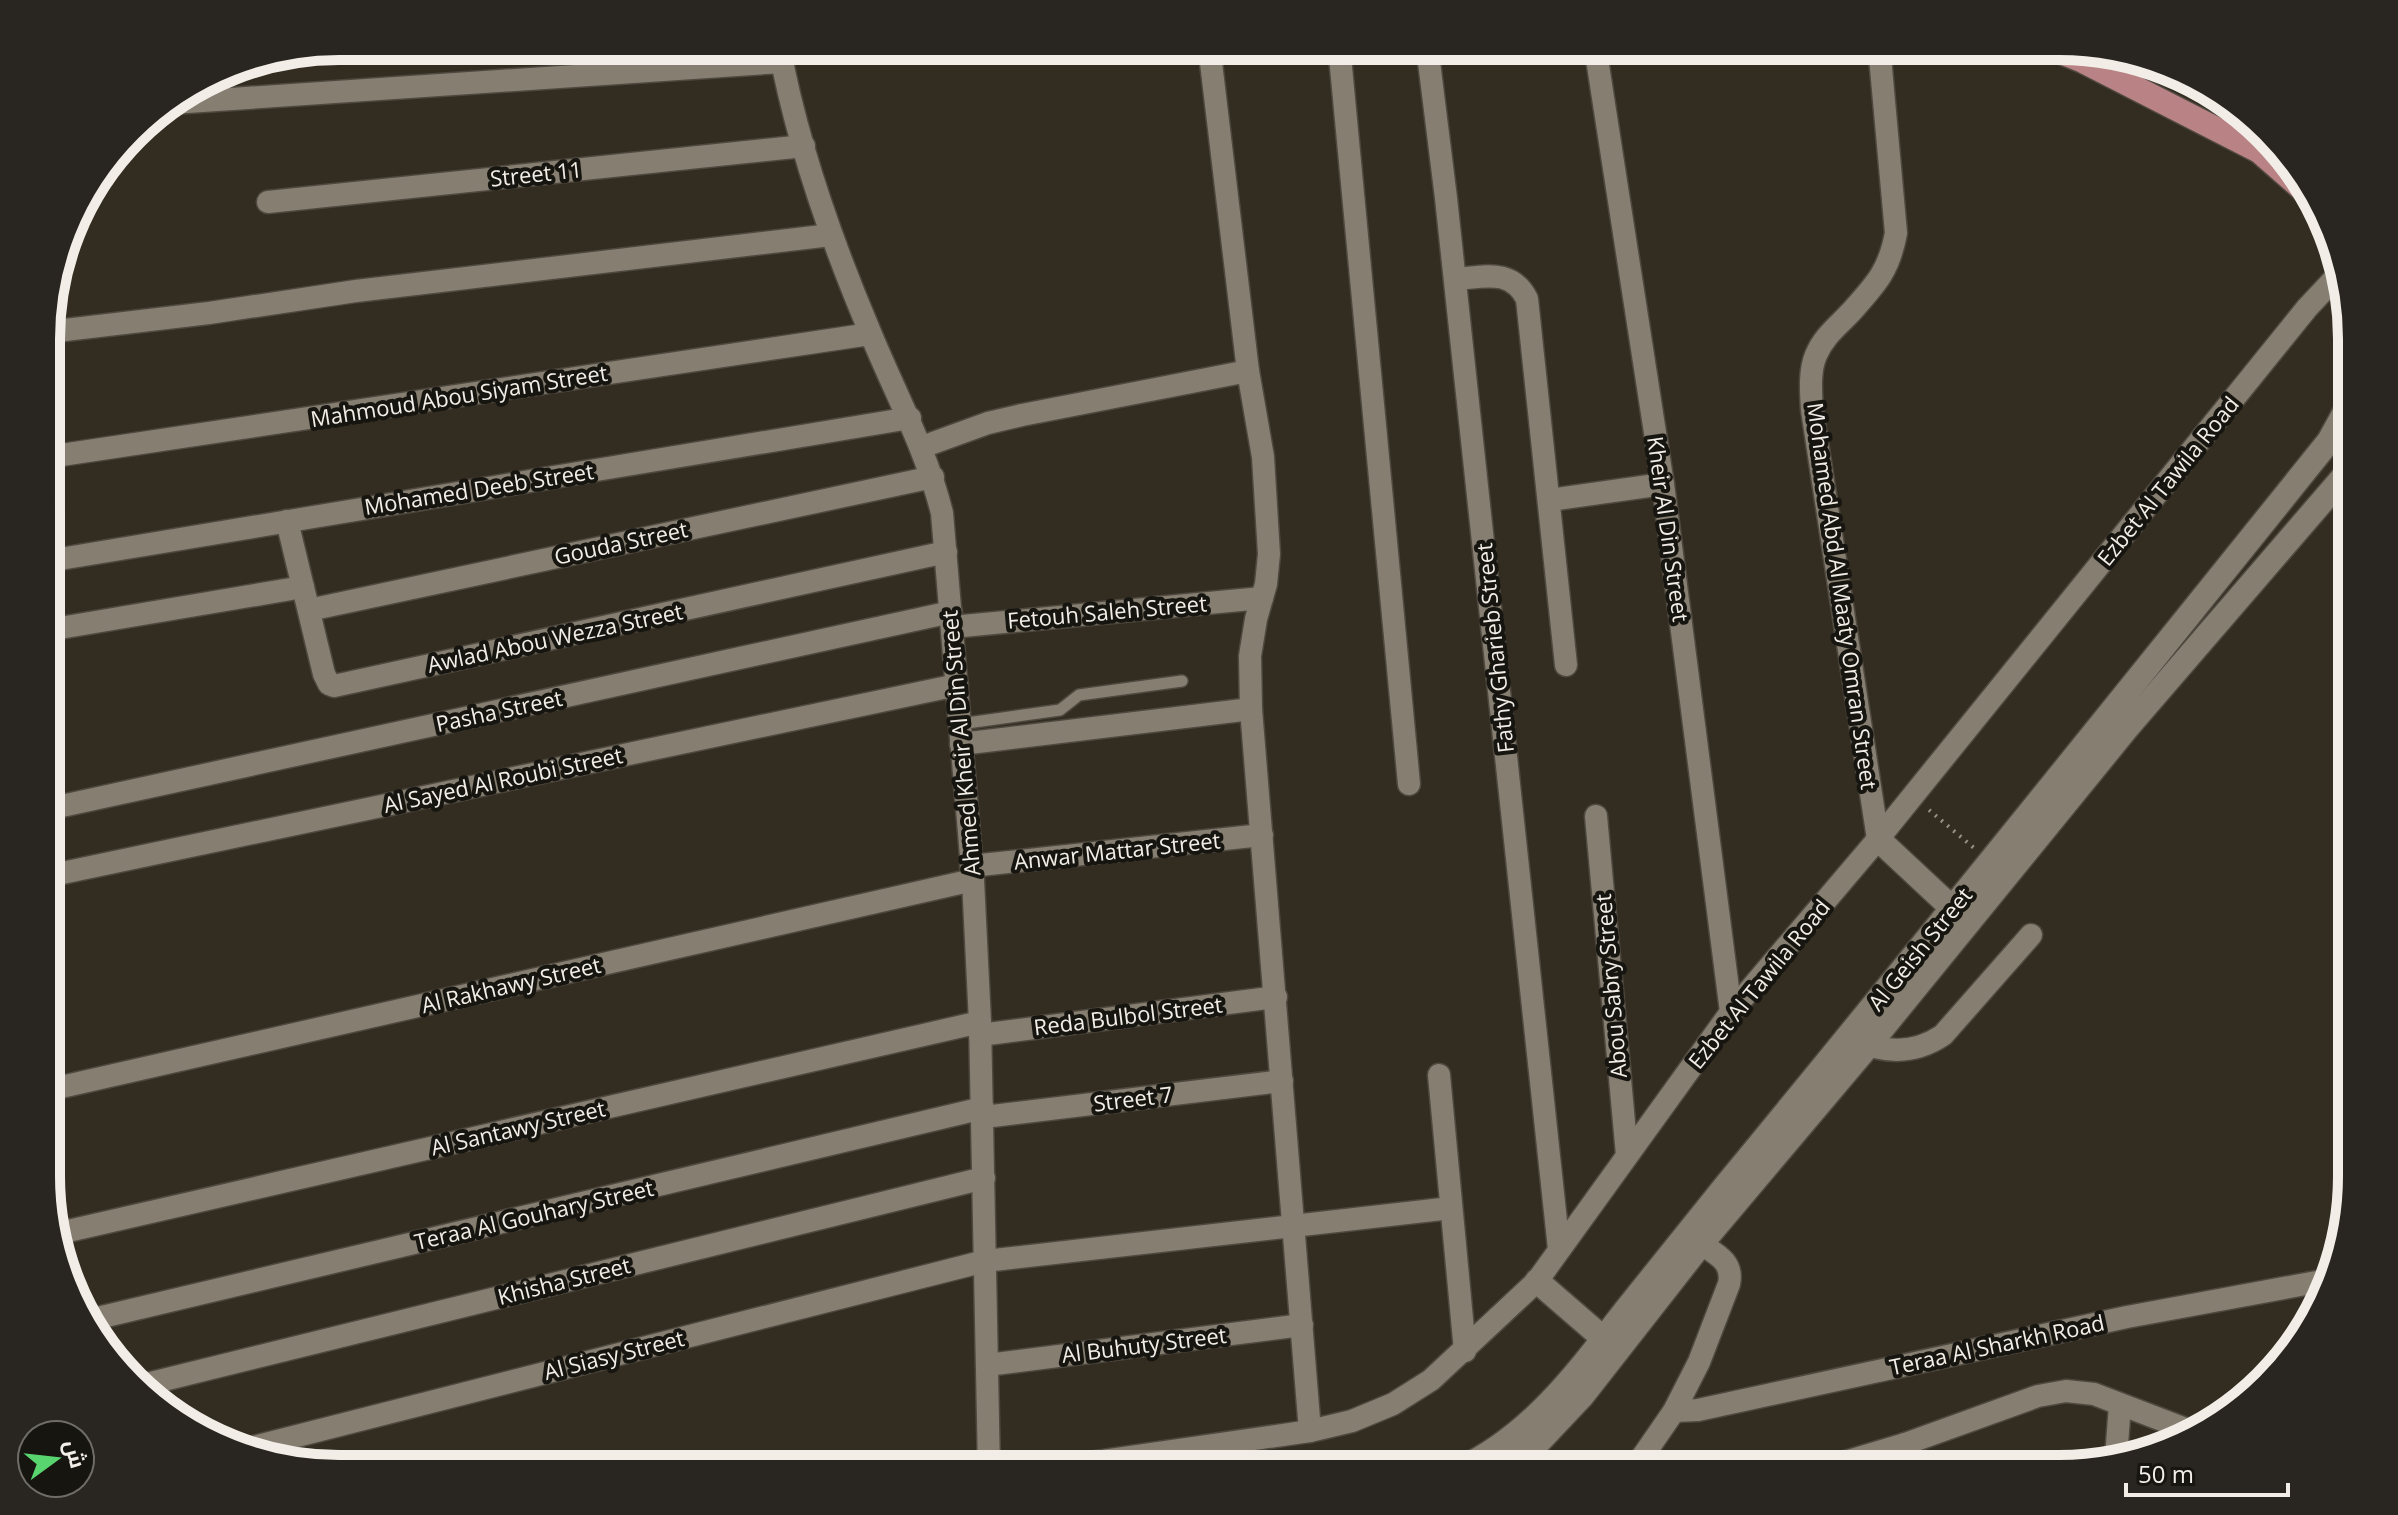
<svg xmlns="http://www.w3.org/2000/svg" width="2398" height="1515" viewBox="0 0 2398 1515" font-family="'Open Sans',Cairo,sans-serif">
<rect width="100%" height="100%" fill="#322c21"/>
<g fill="none" stroke-linecap="round" stroke-linejoin="round">
<g stroke="#4e483f" stroke-width="14">
<polyline id="service" points="960,724 1060,710 1079,695 1182,681"/>
</g>
<g stroke="#4e483f" stroke-width="25">
<g id="minor">
<path d="M779 46C797 144 831 240 870 332 895 393 926 449 942 513L973 880 980 1022 989 1469"/>
<polyline points="1209,46 1248,371 1263,457 1269,554 1266,584 1256,619 1250,656 1251,709 1310,1431"/>
<polyline points="1339,46 1409,784"/>
<polyline points="1427,46 1446,198 1559,1249"/>
<polyline points="1595,46 1663,484 1731,1012"/>
<polyline points="172,103 782,62"/>
<polyline points="268,202 804,146"/>
<path d="M1455 279C1485 277 1511 268 1527 299L1566 665"/>
<polyline points="48,332 209,313 356,291 831,235"/>
<polyline points="922,447 988,423 1022,415 1248,371"/>
<polyline points="48,457 870,334"/>
<polyline points="1550,500 1663,484"/>
<polyline points="287,521 324,674 329,684 334,686 946,552"/>
<polyline points="48,561 910,418"/>
<polyline points="309,610 933,477"/>
<polyline points="952,627 1262,598"/>
<polyline points="48,630 303,587"/>
<polyline points="961,744 1251,709"/>
<polyline points="48,809 951,612"/>
<polyline points="1596,816 1627,1155"/>
<path d="M1878 839 1812 410C1811 393 1809 371 1816 355 1824 336 1838 326 1851 312 1876 284 1889 271 1896 233L1879 46"/>
<polyline points="971,866 1262,835"/>
<polyline points="48,876 957,685"/>
<polyline points="980,1035 1276,997"/>
<path d="M1855 1040C1886 1054 1915 1054 1943 1035L2031 935"/>
<polyline points="1439,1075 1465,1351"/>
<polyline points="48,1090 973,880"/>
<polyline points="984,1117 1282,1081"/>
<polyline points="55,1234 980,1022"/>
<polyline points="85,1321 983,1108"/>
<polyline points="987,1365 1302,1325"/>
<polyline points="143,1385 984,1178"/>
<polyline points="1674,1411 1698,1410 2127,1317 2322,1281"/>
<polyline points="1905,1444 1907,1468"/>
<polyline points="242,1450 985,1261 1451,1208"/>
<polyline points="2116,1457 2120,1405"/>
<polyline points="1825,1468 1905,1444 2038,1396 2066,1391 2094,1394 2196,1433"/>
<polyline points="1047,1469 1310,1431 1352,1421 1393,1404 1431,1380 1537,1281 1731,1012 1878,839 2307,308 2338,275"/>
<path d="M1634 1469 1674 1411 1699 1362 1729 1284C1734 1262 1716 1254 1701 1244"/>
</g>
</g>
<g stroke="#4e483f" stroke-width="27">
<g id="secondary">
<polyline points="1878,839 1953,909"/>
<polyline points="1537,1281 1604,1339"/>
<path d="M1460 1469C1532 1435 1578 1372 1625 1311 1659 1269 1693 1226 1727 1184 1930 938 2129 690 2329 441L2351 401"/>
<polyline points="1505,1469 1533,1448 1582,1396 1701,1244 1868,1046 2127,728 2351,468"/>
</g>
</g>
<g stroke="#4e483f" stroke-width="27">
<g id="primary">
<polyline points="2046,46 2083,61 2259,151 2315,200"/>
<polyline points="2134,58 2224,97"/>
</g>
</g>
<polyline stroke="#959087" stroke-width="4" stroke-dasharray="2 6" stroke-linecap="butt" points="1929,810 1974,848"/>
<use href="#service" stroke="#857e71" stroke-width="11"/>
<use href="#minor" stroke="#857e71" stroke-width="22"/>
<use href="#secondary" stroke="#857e71" stroke-width="24"/>
<use href="#primary" stroke="#b98284" stroke-width="24"/>
</g>
<g text-anchor="middle" stroke-width="8" stroke-linejoin="round" paint-order="stroke">
<g font-size="22" fill="#f2eee7" stroke="#171510">
<text transform="translate(536 174) rotate(-6)" y="8">Street 11</text>
<text transform="translate(459 396) rotate(-9)" y="8">Mahmoud Abou Siyam Street</text>
<text transform="translate(2168 481) rotate(-51)" y="8">Ezbet Al Tawila Road</text>
<text transform="translate(479 489) rotate(-9)" y="8">Mohamed Deeb Street</text>
<text transform="translate(1668 529) rotate(82)" y="8">Kheir Al Din Street</text>
<text transform="translate(621 543) rotate(-12)" y="8">Gouda Street</text>
<text transform="translate(1842 596) rotate(82)" y="8">Mohamed Abd Al Maaty Omran Street</text>
<text transform="translate(1107 612) rotate(-5)" y="8">Fetouh Saleh Street</text>
<text transform="translate(555 638) rotate(-12)" y="8">Awlad Abou Wezza Street</text>
<text transform="translate(1495 648) rotate(-96)" y="8">Fathy Gharieb Street</text>
<text transform="translate(499 711) rotate(-12)" y="8">Pasha Street</text>
<text transform="translate(961 743) rotate(-95)" y="8">Ahmed Kheir Al Din Street</text>
<text transform="translate(503 780) rotate(-12)" y="8">Al Sayed Al Roubi Street</text>
<text transform="translate(1117 851) rotate(-6)" y="8">Anwar Mattar Street</text>
<text transform="translate(1920 949) rotate(-51)" y="8">Al Geish Street</text>
<text transform="translate(1759 984) rotate(-51)" y="8">Ezbet Al Tawila Road</text>
<text transform="translate(511 985) rotate(-13)" y="8">Al Rakhawy Street</text>
<text transform="translate(1611 986) rotate(-95)" y="8">Abou Sabry Street</text>
<text transform="translate(1128 1016) rotate(-7)" y="8">Reda Bulbol Street</text>
<text transform="translate(1133 1099) rotate(-7)" y="8">Street 7</text>
<text transform="translate(518 1128) rotate(-13)" y="8">Al Santawy Street</text>
<text transform="translate(534 1215) rotate(-13)" y="8">Teraa Al Gouhary Street</text>
<text transform="translate(564 1281) rotate(-14)" y="8">Khisha Street</text>
<text transform="translate(1144 1345) rotate(-7)" y="8">Al Buhuty Street</text>
<text transform="translate(1997 1345) rotate(-12)" y="8">Teraa Al Sharkh Road</text>
<text transform="translate(614 1355) rotate(-14)" y="8">Al Siasy Street</text>
</g>
</g>
<path d="M0 0H2398V1515H0ZM339 60H2059A279 279 0 0 1 2338 339V1176A279 279 0 0 1 2059 1455H339A279 279 0 0 1 60 1176V339A279 279 0 0 1 339 60Z" fill="#292621" fill-rule="evenodd"/>
<path fill="none" stroke="#f2eee7" stroke-width="10" d="M339 60H2059A279 279 0 0 1 2338 339V1176A279 279 0 0 1 2059 1455H339A279 279 0 0 1 60 1176V339A279 279 0 0 1 339 60Z"/>
<g transform="translate(56 1459) rotate(75)"><circle r="38" fill="#171510" stroke="#6f6c66" stroke-width="2"/>
<path d="M0-6L14 30L0 20L-14 30Z" fill="#59d56f"/>
<text y="-12" font-size="22" font-weight="bold" text-anchor="middle" fill="#f2eee7">ش</text>
</g>
<path d="M2126 1483v12h162v-12" fill="none" stroke="#f2eee7" stroke-width="4"/>
<text x="2138" y="1483" font-size="24" fill="#f2eee7" stroke="#171510" stroke-width="6" paint-order="stroke">50 m</text>
</svg>
